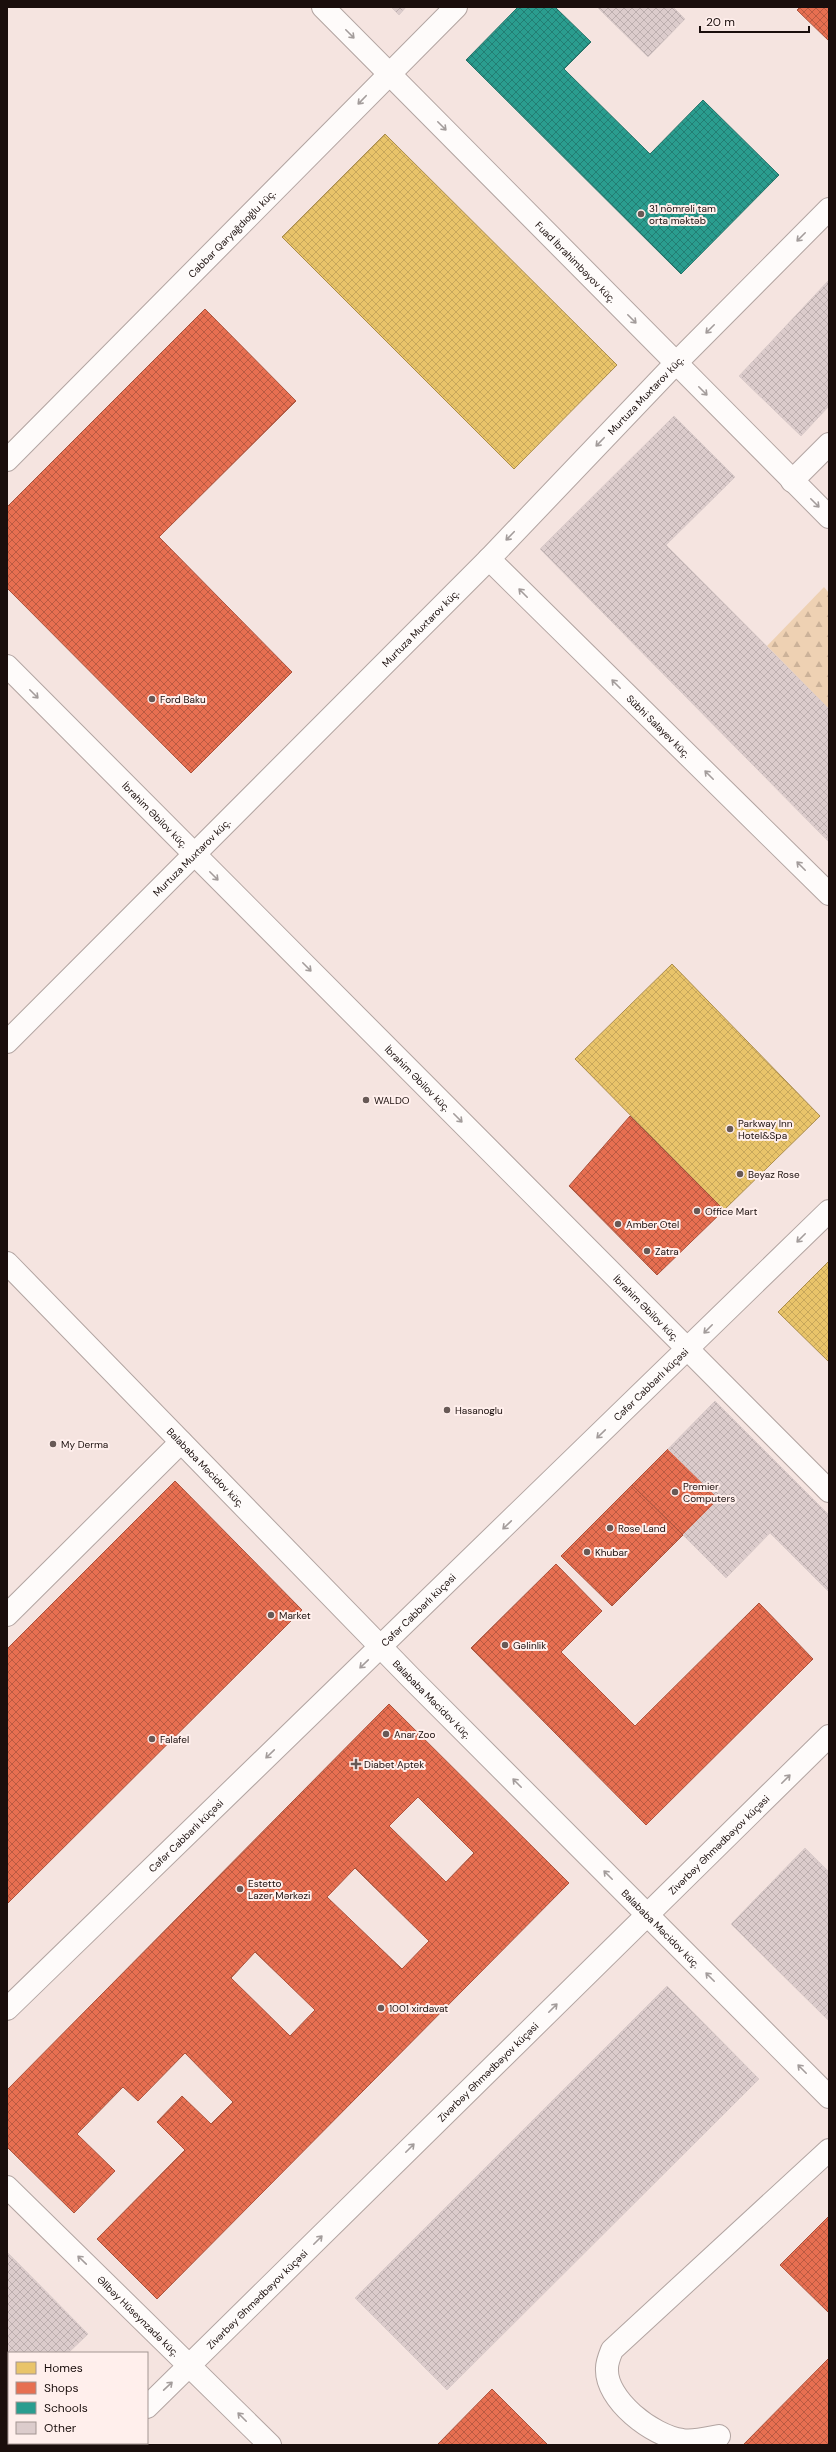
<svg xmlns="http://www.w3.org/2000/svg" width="836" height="2452" viewBox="0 0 836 2452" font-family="'DM Sans',sans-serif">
<defs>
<pattern id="forest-firs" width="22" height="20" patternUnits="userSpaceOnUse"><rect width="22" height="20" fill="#eed1b3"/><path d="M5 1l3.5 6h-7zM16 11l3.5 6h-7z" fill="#ccb299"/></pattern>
<pattern id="homes-cross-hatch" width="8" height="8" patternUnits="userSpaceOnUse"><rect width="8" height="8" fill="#e9c46a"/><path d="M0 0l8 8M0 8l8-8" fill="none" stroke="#c7a75b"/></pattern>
<pattern id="shops-cross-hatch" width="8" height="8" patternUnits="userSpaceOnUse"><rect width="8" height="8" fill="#e76f51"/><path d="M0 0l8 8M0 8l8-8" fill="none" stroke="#ba5a42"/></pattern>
<pattern id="schools-cross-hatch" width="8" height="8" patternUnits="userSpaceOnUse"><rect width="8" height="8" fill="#2a9d8f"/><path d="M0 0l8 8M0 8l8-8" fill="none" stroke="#237e73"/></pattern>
<pattern id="building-cross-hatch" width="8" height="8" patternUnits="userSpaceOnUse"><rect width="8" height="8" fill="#dccccc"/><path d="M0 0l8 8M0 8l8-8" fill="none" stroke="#bcaeae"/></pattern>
</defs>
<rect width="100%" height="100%" fill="#f5e4e0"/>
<polygon fill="url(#forest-firs)" points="824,587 829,593 829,709 767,646"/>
<g fill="url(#homes-cross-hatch)" stroke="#ab8d4e">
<polygon points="385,134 617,365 514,469 282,237"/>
<polygon points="672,964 820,1116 724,1210 575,1059"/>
<polygon points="829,1261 829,1362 778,1312"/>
</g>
<g fill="url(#shops-cross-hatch)" stroke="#aa523c" fill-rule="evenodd">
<polygon points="800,7 829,7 829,41 797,10"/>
<polygon points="205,309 296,401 159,537 292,672 191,773 7,588 7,507"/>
<polygon points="630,1116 724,1210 657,1275 569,1186"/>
<polygon points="668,1449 719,1499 683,1535 632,1485"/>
<polygon points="175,1481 302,1610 7,1904 7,1649"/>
<polygon points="632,1485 683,1535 612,1606 561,1556"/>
<polygon points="556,1564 602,1611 561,1652 635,1726 759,1603 813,1659 646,1825 471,1648"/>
<path d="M389 1704 569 1883 157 2299 97 2239 185 2150 157 2122 182 2096 211 2124 233 2102 185 2053 138 2101 123 2087 77 2134 115 2171 74 2213 7 2147V2090ZM418 1797 474 1853 446 1882 389 1826ZM355 1868 429 1941 402 1969 327 1897ZM255 1952 315 2010 290 2036 231 1978Z"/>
<polygon points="829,2216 829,2313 780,2265"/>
<polygon points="829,2358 829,2445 743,2445"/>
<polygon points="492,2389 548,2445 437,2445"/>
</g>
<polygon fill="url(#schools-cross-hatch)" stroke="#257268" points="518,7 555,7 591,42 564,69 650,154 703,100 779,175 681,274 466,60"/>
<g fill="url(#building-cross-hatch)" stroke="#dacbca">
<polygon points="391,7 406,7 399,15"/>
<polygon points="597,7 673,7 685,19 648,57"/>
<polygon points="829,280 829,406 801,436 739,376"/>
<polygon points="674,416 735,477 666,545 829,709 828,841 540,549"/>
<polygon points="715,1401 829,1515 829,1592 770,1533 726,1578 683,1535 719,1499 668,1449"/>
<polygon points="805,1848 829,1872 829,2021 731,1924"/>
<polygon points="667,1986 759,2079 447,2390 355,2298"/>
<polygon points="7,2252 88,2334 68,2353 9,2353 9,2411 7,2413"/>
</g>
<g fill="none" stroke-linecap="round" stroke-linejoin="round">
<g stroke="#b2a4a1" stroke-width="24">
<g id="minor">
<path id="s1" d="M323 7 829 517"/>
<path id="s2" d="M7 460 456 7"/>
<polyline points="792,481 829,444"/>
<path id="s3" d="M489 559 829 894"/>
<path id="s4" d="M7 666 829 1491"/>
<path id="s5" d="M7 1042 489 559 676 363 829 209"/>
<path id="s6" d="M7 1263 411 1678 829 2097"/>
<polyline points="7,1615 181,1442"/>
<path id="s7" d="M7 2187 270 2445"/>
<path d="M719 2436C708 2438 693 2442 682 2440 653 2436 605 2400 607 2368 607 2362 610 2355 612 2350L829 2150"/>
</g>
</g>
<g stroke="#b2a4a1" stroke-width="24">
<g id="major">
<path id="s8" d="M7 2009 829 1211"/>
<path id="s9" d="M147 2407 829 1736"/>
<polyline points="109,2445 111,2443"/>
</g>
</g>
<use href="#minor" stroke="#fefbfa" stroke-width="22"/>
<use href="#major" stroke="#fefbfa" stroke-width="22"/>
</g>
<defs><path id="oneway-shaft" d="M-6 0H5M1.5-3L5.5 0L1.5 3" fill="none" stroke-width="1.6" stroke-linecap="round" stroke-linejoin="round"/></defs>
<g stroke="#a39c9b">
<use href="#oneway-shaft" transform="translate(350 34) rotate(45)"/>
<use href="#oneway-shaft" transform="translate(362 100) rotate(134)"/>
<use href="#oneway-shaft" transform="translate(442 126) rotate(45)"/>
<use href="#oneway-shaft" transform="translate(801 237) rotate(135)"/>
<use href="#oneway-shaft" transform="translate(632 319) rotate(45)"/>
<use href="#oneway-shaft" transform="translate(710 329) rotate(135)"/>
<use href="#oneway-shaft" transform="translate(703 391) rotate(45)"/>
<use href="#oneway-shaft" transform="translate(600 442) rotate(134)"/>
<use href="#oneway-shaft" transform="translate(815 503) rotate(45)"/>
<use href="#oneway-shaft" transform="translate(510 536) rotate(134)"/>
<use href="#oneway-shaft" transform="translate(523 593) rotate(-135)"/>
<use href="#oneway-shaft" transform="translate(616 684) rotate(-135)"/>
<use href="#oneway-shaft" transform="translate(34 694) rotate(45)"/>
<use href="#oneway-shaft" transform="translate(709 775) rotate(-135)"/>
<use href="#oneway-shaft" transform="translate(801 866) rotate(-135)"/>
<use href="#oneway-shaft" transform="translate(214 876) rotate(45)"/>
<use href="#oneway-shaft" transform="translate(307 967) rotate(45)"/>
<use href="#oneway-shaft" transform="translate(458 1118) rotate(45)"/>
<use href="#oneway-shaft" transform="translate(801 1238) rotate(135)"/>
<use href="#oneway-shaft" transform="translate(708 1329) rotate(135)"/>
<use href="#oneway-shaft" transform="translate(601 1434) rotate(136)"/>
<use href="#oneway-shaft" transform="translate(507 1525) rotate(136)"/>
<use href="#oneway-shaft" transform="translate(364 1664) rotate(136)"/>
<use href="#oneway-shaft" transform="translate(270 1754) rotate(136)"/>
<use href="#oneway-shaft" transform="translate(786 1779) rotate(-45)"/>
<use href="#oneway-shaft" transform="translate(517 1783) rotate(-135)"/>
<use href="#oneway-shaft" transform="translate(608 1875) rotate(-135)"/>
<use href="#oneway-shaft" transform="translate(710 1977) rotate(-135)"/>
<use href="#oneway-shaft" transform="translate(553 2008) rotate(-45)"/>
<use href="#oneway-shaft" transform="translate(802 2069) rotate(-135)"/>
<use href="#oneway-shaft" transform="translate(410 2148) rotate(-45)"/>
<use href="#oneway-shaft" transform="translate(318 2240) rotate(-45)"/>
<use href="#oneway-shaft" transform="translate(82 2260) rotate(-136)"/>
<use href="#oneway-shaft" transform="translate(168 2386) rotate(-43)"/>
<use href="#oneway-shaft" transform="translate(242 2417) rotate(-135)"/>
</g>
<g fill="#675956" stroke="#ffefec" stroke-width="1.5">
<circle cx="641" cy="214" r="4"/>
<circle cx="152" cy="699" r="4"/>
<circle cx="366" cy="1100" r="4"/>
<circle cx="730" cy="1129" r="4"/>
<circle cx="740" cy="1174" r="4"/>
<circle cx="697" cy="1211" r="4"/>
<circle cx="618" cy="1224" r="4"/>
<circle cx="647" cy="1251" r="4"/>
<circle cx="447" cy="1410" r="4"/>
<circle cx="53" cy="1444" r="4"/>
<circle cx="675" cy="1492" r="4"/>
<circle cx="610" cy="1528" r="4"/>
<circle cx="587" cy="1552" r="4"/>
<circle cx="271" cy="1615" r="4"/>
<circle cx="505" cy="1645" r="4"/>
<circle cx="386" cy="1734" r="4"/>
<circle cx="152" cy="1739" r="4"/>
<path d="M354 1758h4v4h4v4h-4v4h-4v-4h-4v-4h4z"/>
<circle cx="240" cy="1889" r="4"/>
<circle cx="381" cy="2008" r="4"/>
</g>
<g text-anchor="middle" stroke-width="4" stroke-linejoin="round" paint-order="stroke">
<g font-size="10" fill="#1a0e0c" stroke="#ffefec" text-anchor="start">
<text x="649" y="212">31 nömrəli tam<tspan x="649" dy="12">orta məktəb</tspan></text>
<text x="160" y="703">Ford Baku</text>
<text x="374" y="1104">WALDO</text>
<text x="738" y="1127">Parkway Inn<tspan x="738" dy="12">Hotel&amp;Spa</tspan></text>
<text x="748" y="1178">Beyaz Rose</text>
<text x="705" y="1215">Office Mart</text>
<text x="626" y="1228">Amber Otel</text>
<text x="655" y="1255">Zatra</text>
<text x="455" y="1414">Hasanoglu</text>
<text x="61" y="1448">My Derma</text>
<text x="683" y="1490">Premier<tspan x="683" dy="12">Computers</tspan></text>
<text x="618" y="1532">Rose Land</text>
<text x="595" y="1556">Khubar</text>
<text x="279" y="1619">Market</text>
<text x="513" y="1649">Gəlinlik</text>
<text x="394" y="1738">Anar Zoo</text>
<text x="160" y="1743">Falafel</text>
<text x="364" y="1768">Diabet Aptek</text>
<text x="248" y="1887">Estetto<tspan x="248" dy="12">Lazer Mərkəzi</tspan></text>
<text x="389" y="2012">1001 xirdavat</text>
</g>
<g font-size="10" fill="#1a0e0c" stroke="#ffefec">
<text dy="4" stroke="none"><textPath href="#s2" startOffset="319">Cabbar Qaryağdıoğlu küç.</textPath></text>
<text dy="4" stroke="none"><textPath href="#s1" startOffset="359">Fuad İbrahimbəyov küç.</textPath></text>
<text dy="4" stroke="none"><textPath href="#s5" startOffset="909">Murtuza Muxtarov küç.</textPath></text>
<text dy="4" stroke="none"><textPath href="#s5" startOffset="585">Murtuza Muxtarov küç.</textPath></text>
<text dy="4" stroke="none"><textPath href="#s3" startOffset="238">Sübhi Salayev küç.</textPath></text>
<text dy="4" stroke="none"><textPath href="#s4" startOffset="210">İbrahim Əbilov küç.</textPath></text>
<text dy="4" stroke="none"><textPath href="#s5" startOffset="261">Murtuza Muxtarov küç.</textPath></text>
<text dy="4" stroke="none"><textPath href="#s4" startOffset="582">İbrahim Əbilov küç.</textPath></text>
<text dy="4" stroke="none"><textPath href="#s4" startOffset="906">İbrahim Əbilov küç.</textPath></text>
<text dy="4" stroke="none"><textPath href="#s8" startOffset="897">Cəfər Cabbarlı küçəsi</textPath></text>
<text dy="4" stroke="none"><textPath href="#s6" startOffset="285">Balababa Məcidov küç.</textPath></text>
<text dy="4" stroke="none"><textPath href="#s8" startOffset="573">Cəfər Cabbarlı küçəsi</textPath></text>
<text dy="4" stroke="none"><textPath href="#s6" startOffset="609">Balababa Məcidov küç.</textPath></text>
<text dy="4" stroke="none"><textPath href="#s8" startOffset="249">Cəfər Cabbarlı küçəsi</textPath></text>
<text dy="4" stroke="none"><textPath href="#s9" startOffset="802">Zivərbəy Əhmədbəyov küçəsi</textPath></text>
<text dy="4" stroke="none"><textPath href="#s6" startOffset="933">Balababa Məcidov küç.</textPath></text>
<text dy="4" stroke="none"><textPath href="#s9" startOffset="478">Zivərbəy Əhmədbəyov küçəsi</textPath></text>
<text dy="4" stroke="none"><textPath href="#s9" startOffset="154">Zivərbəy Əhmədbəyov küçəsi</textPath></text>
<text dy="4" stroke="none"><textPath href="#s7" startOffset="184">Əlibəy Hüseynzadə küç.</textPath></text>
</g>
</g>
<rect width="836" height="2452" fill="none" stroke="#1a0e0c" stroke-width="16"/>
<rect x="8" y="2352" width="140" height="92" fill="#ffefec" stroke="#a39592"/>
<rect x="16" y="2362" width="20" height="12" fill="#e9c46a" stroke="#a39592"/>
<text x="44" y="2372" font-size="12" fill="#1a0e0c">Homes</text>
<rect x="16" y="2382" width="20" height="12" fill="#e76f51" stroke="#a39592"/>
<text x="44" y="2392" font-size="12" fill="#1a0e0c">Shops</text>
<rect x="16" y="2402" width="20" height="12" fill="#2a9d8f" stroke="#a39592"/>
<text x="44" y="2412" font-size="12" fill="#1a0e0c">Schools</text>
<rect x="16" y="2422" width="20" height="12" fill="#dccccc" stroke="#a39592"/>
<text x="44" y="2432" font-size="12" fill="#1a0e0c">Other</text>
<path d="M700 26v6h109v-6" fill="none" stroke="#1a0e0c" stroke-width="2"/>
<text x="706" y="26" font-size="12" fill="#1a0e0c" stroke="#ffefec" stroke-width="3" paint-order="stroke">20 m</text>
</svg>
